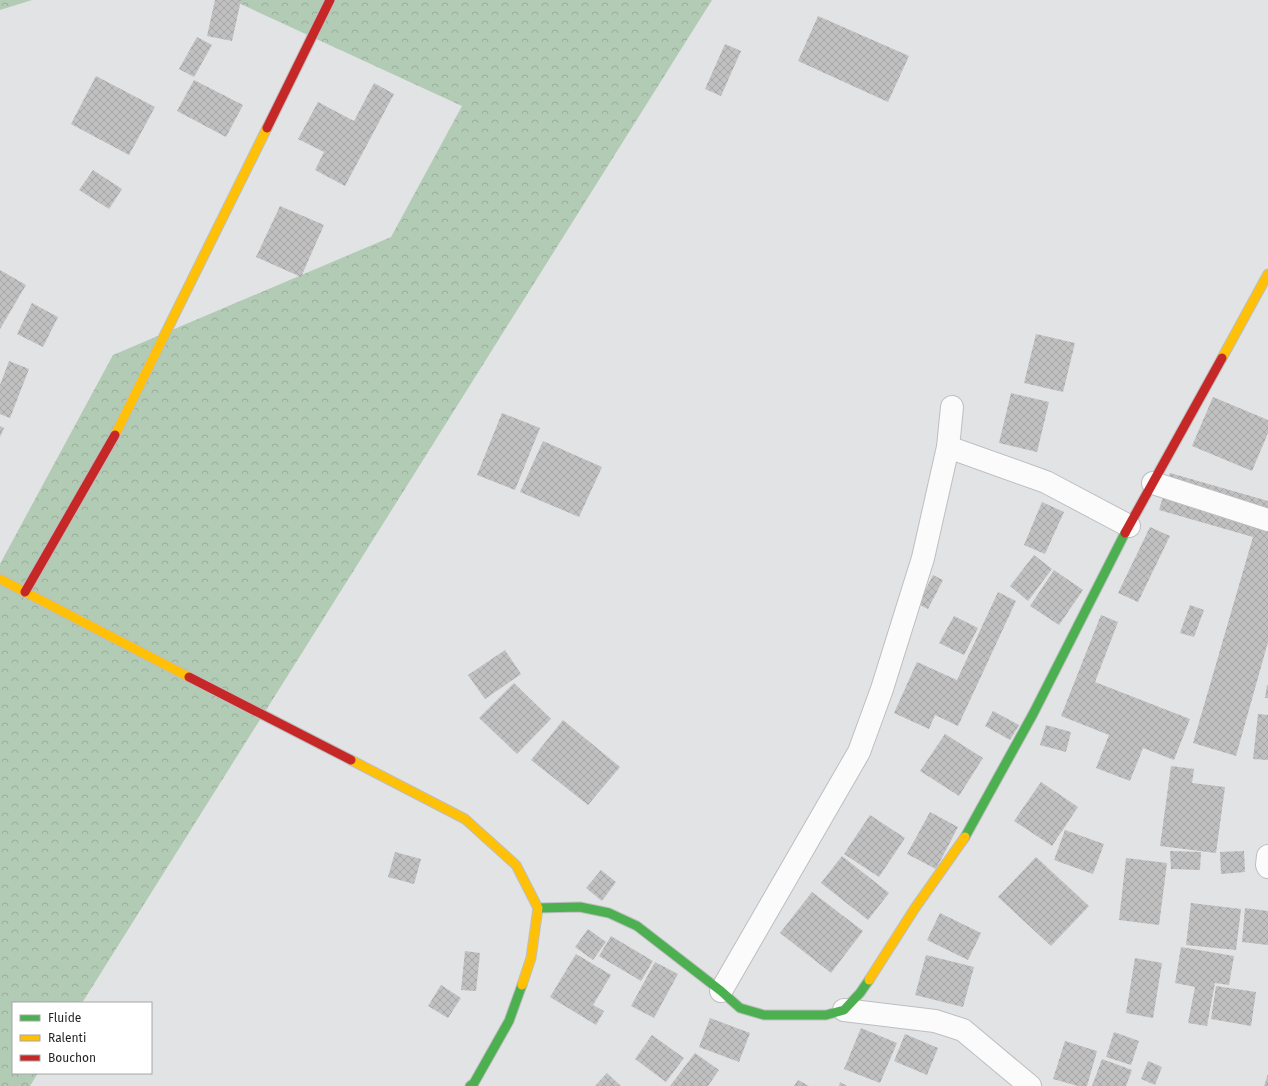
<svg xmlns="http://www.w3.org/2000/svg" width="1268" height="1086" viewBox="0 0 1268 1086" font-family="'Fira Sans',sans-serif">
<defs>
<pattern id="forest-crowns" width="20" height="18" patternUnits="userSpaceOnUse"><rect width="20" height="18" fill="#b2cbb4"/><path d="M2 6a3 3 0 1 1 6 0M12 15a3 3 0 1 1 6 0" fill="none" stroke="#99ae9a"/></pattern>
<pattern id="building-cross-hatch" width="8" height="8" patternUnits="userSpaceOnUse"><rect width="8" height="8" fill="#c0c0c1"/><path d="M0 0l8 8M0 8l8-8" fill="none" stroke="#a5a5a6"/></pattern>
</defs>
<rect width="100%" height="100%" fill="#e2e3e5"/>
<g fill="url(#forest-crowns)">
<polygon points="0,0 32,0 0,10"/>
<polygon points="232,0 712,0 82,1003 13,1003 13,1073 38,1073 30,1086 0,1086 0,564 113,355 391,237 462,106"/>
</g>
<g fill="url(#building-cross-hatch)">
<polygon points="215,0 241,0 232,41 207,36"/>
<polygon points="818,16 909,56 888,102 798,61"/>
<polygon points="197,37 212,45 194,77 179,69"/>
<polygon points="725,44 741,51 721,96 705,89"/>
<polygon points="96,76 155,107 129,155 71,124"/>
<polygon points="194,80 243,105 226,137 177,111"/>
<polygon points="374,83 394,94 345,186 315,170 324,152 298,139 318,102 354,121"/>
<polygon points="93,170 122,189 109,209 79,190"/>
<polygon points="280,206 324,225 301,277 256,257"/>
<polygon points="0,270 26,285 0,329"/>
<polygon points="32,303 58,317 43,347 17,334"/>
<polygon points="1036,334 1075,343 1063,392 1024,383"/>
<polygon points="9,361 29,369 10,418 0,414 0,385"/>
<polygon points="1011,393 1049,402 1037,452 999,443"/>
<polygon points="1213,397 1268,420 1268,433 1252,471 1192,446"/>
<polygon points="502,413 540,428 515,490 477,475"/>
<polygon points="0,426 4,428 0,437"/>
<polygon points="543,441 602,467 579,517 520,492"/>
<polygon points="1170,473 1268,501 1268,642 1236,756 1193,743 1253,537 1159,510"/>
<polygon points="1042,502 1064,512 1045,554 1024,545"/>
<polygon points="1150,527 1170,536 1138,602 1118,593"/>
<polygon points="1034,555 1052,569 1028,601 1010,586"/>
<polygon points="1054,570 1083,590 1059,625 1030,606"/>
<polygon points="933,575 943,580 928,609 918,604"/>
<polygon points="998,592 1016,601 958,726 935,715 929,729 894,713 917,662 957,680"/>
<polygon points="1190,605 1204,610 1194,637 1180,633"/>
<polygon points="1101,615 1118,622 1095,682 1190,719 1174,760 1143,748 1130,781 1096,768 1109,735 1061,716"/>
<polygon points="954,616 978,628 964,655 939,643"/>
<polygon points="505,650 521,674 485,699 468,675"/>
<polygon points="514,683 551,719 517,754 479,718"/>
<polygon points="1267,685 1268,685 1268,698 1265,698"/>
<polygon points="993,711 1019,725 1010,740 985,726"/>
<polygon points="1258,714 1268,715 1268,760 1253,759"/>
<polygon points="563,720 620,767 588,805 531,760"/>
<polygon points="1046,725 1071,732 1066,752 1040,745"/>
<polygon points="945,734 983,758 959,796 920,771"/>
<polygon points="1171,766 1194,769 1192,783 1225,787 1216,853 1160,846"/>
<polygon points="1041,782 1078,807 1052,846 1014,821"/>
<polygon points="930,812 958,827 936,869 907,854"/>
<polygon points="870,815 905,838 879,877 844,854"/>
<polygon points="1065,830 1104,844 1093,874 1054,860"/>
<polygon points="1170,851 1201,852 1200,870 1171,869"/>
<polygon points="1244,851 1245,872 1221,874 1220,852"/>
<polygon points="395,852 421,859 414,884 388,877"/>
<polygon points="842,856 889,893 868,920 821,883"/>
<polygon points="1036,857 1089,906 1051,946 998,897"/>
<polygon points="1126,858 1167,863 1159,925 1119,920"/>
<polygon points="601,870 616,882 602,901 586,888"/>
<polygon points="812,892 863,931 831,973 780,933"/>
<polygon points="1191,903 1241,909 1236,950 1186,945"/>
<polygon points="1245,908 1268,911 1268,945 1242,942"/>
<polygon points="940,913 981,933 968,960 927,940"/>
<polygon points="588,929 606,942 593,960 575,947"/>
<polygon points="611,936 653,961 641,981 599,956"/>
<polygon points="1181,947 1234,956 1229,985 1215,983 1207,1026 1188,1023 1195,987 1175,983"/>
<polygon points="465,951 480,953 476,991 461,990"/>
<polygon points="576,954 611,975 593,1005 604,1011 596,1025 550,997"/>
<polygon points="926,955 974,967 963,1007 915,995"/>
<polygon points="1135,958 1162,963 1153,1018 1126,1013"/>
<polygon points="655,962 678,974 654,1018 631,1006"/>
<polygon points="441,985 461,998 448,1018 428,1006"/>
<polygon points="1216,986 1256,992 1251,1026 1211,1019"/>
<polygon points="710,1018 750,1033 739,1062 699,1047"/>
<polygon points="861,1028 897,1043 880,1083 844,1069"/>
<polygon points="1114,1032 1139,1041 1131,1065 1106,1057"/>
<polygon points="905,1034 938,1048 927,1075 894,1061"/>
<polygon points="652,1035 684,1058 666,1082 635,1059"/>
<polygon points="1065,1041 1097,1051 1087,1086 1078,1086 1053,1079"/>
<polygon points="695,1053 719,1070 708,1086 670,1086"/>
<polygon points="1102,1059 1132,1070 1126,1086 1092,1086"/>
<polygon points="1148,1061 1162,1067 1155,1085 1141,1079"/>
<polygon points="607,1073 621,1086 595,1086"/>
<polygon points="1268,1074 1268,1086 1264,1086"/>
<polygon points="798,1080 809,1086 794,1086"/>
<polygon points="840,1082 847,1086 839,1086"/>
</g>
<g fill="none" stroke-linecap="round" stroke-linejoin="round">
<g stroke="#bebec0" stroke-width="24">
<g id="street">
<polyline points="948,447 1046,482 1129,526"/>
<polyline points="1153,483 1268,520"/>
<polyline points="1268,856 1267,865 1268,867"/>
<polyline points="721,991 859,752 882,689 923,558 948,447 952,407"/>
<polyline points="844,1010 935,1021 963,1030 1030,1086"/>
</g>
</g>
<g stroke="#bebec0" stroke-width="11">
<g id="fast">
<polyline points="965,837 1033,714 1125,533"/>
<polyline points="538,908 580,907 609,913 637,926 721,991 740,1008 764,1015 826,1015 844,1010 860,993 869,980"/>
<polyline points="470,1086 474,1083 509,1021 522,985"/>
</g>
</g>
<g stroke="#bebec0" stroke-width="11">
<g id="slow">
<polyline points="1222,358 1268,274"/>
<polyline points="115,435 267,128"/>
<polyline points="0,579 189,677"/>
<polyline points="351,760 465,819 516,865 538,908 531,958 522,985"/>
<polyline points="869,980 915,908 965,837"/>
</g>
</g>
<g stroke="#bebec0" stroke-width="11">
<g id="jam">
<polyline points="267,128 330,0"/>
<polyline points="1125,533 1222,358"/>
<polyline points="25,592 115,435"/>
<polyline points="189,677 351,760"/>
</g>
</g>
<use href="#street" stroke="#fbfbfb" stroke-width="22"/>
<use href="#fast" stroke="#4caf50" stroke-width="9"/>
<use href="#slow" stroke="#ffc107" stroke-width="9"/>
<use href="#jam" stroke="#c62828" stroke-width="9"/>
</g>
<rect x="12" y="1002" width="140" height="72" fill="#ffffff" stroke="#a5a6a6"/>
<rect x="20" y="1015" width="20" height="6" fill="#4caf50" stroke="#a5a6a6"/>
<text x="48" y="1022" font-size="12" fill="#1f2021">Fluide</text>
<rect x="20" y="1035" width="20" height="6" fill="#ffc107" stroke="#a5a6a6"/>
<text x="48" y="1042" font-size="12" fill="#1f2021">Ralenti</text>
<rect x="20" y="1055" width="20" height="6" fill="#c62828" stroke="#a5a6a6"/>
<text x="48" y="1062" font-size="12" fill="#1f2021">Bouchon</text>
</svg>
